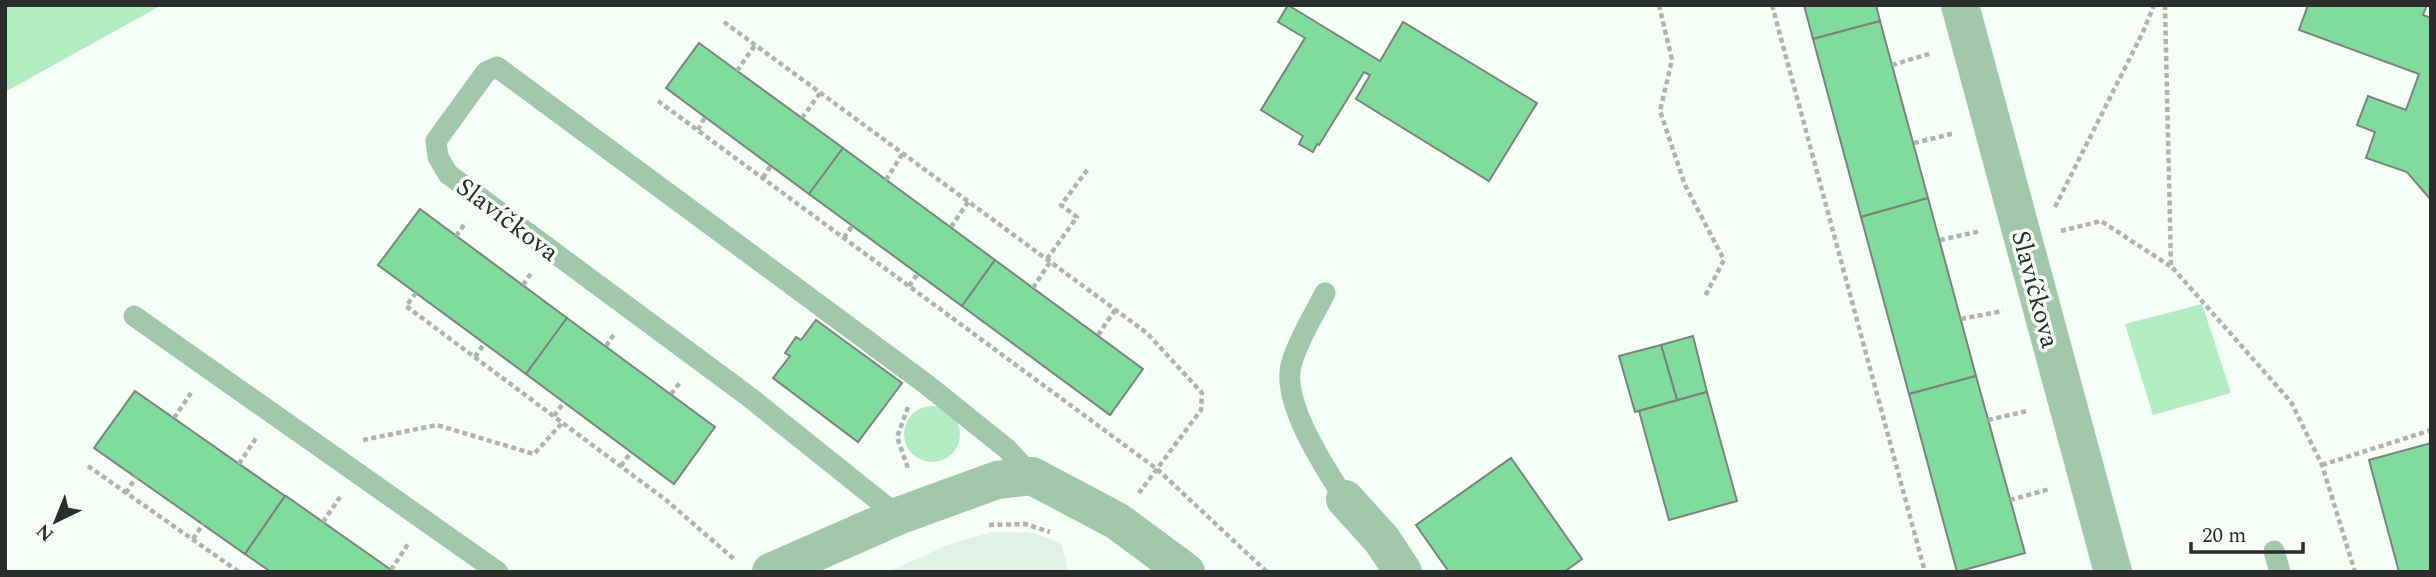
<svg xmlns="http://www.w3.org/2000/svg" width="2436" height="577" viewBox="0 0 2436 577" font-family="Spectral,serif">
<rect width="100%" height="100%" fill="#f5fef7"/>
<polygon fill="#e2f1e5" points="992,532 1035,533 1061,544 1069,572 888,572 945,546"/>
<g fill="#b2ecc1">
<polygon points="5,5 162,5 5,92"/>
<polygon points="2202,304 2231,393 2153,415 2125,324"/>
<circle cx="932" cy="434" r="28"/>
</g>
<g fill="#80dc9d" stroke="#7b837d" stroke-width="2">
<polygon points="1288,5 1380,61 1403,22 1537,103 1489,181 1356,99 1370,75 1364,72 1319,145 1317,144 1313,152 1299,144 1303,136 1261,110 1305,38 1278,22"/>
<polygon points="1804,5 1876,5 1880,21 1813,39"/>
<polygon points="2308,5 2427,5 2423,15 2431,18 2431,200 2407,172 2366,158 2375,132 2357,125 2368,96 2406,110 2419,74 2299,30"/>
<polygon points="1880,21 1928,198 1861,217 1813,39"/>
<polygon points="699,43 843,148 809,194 666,88"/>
<polygon points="843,148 995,260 962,306 809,194"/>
<polygon points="1928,198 1976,376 1909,394 1861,217"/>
<polygon points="420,209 567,318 526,374 378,265"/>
<polygon points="995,260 1143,369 1110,415 962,306"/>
<polygon points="567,318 715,427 674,484 526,374"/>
<polygon points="816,320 902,383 858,442 773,378 790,356 785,353 796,337 801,340"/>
<polygon points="1693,336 1707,392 1677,400 1661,345"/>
<polygon points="1661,345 1677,400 1635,412 1619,356"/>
<polygon points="1976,376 2025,553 1957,572 1909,394"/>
<polygon points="135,391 285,496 245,554 94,448"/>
<polygon points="1707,392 1737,501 1669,520 1639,411"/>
<polygon points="2431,443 2431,572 2399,572 2369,460"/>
<polygon points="1511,458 1582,559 1564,572 1449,572 1416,525"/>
<polygon points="285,496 286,496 394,572 271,572 245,554"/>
</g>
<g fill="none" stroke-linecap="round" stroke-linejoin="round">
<g stroke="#adb4af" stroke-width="4.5" stroke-dasharray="5 3.5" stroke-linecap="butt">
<polyline points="1659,5 1672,60 1660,111 1685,185 1724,260 1705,296"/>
<polyline points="1772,5 1925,572"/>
<polyline points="2165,5 2171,266 2291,402 2322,465 2355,572"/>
<polyline points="724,22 1147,333 1202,393 1201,410 1139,493"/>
<polyline points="1892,65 1932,53"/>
<polyline points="737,71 755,45"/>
<polyline points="658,101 1157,469 1267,572"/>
<polyline points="802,118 820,93"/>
<polyline points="698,130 705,117"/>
<polyline points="1914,143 1955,133"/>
<polyline points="763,178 771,165"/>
<polyline points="886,180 903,153"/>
<polyline points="2055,207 2143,32 2154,5"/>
<polyline points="951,227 968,202"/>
<polyline points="2061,231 2101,221 2170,266"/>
<polyline points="456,236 466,222"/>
<polyline points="844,238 852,226"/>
<polyline points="1940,240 1981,231"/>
<polyline points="1047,259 1077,217 1061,205 1088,169"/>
<polyline points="523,285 532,272"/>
<polyline points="909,286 918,274"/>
<polyline points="1033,288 1050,262"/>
<polyline points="416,293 406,306 666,500 735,560"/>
<polyline points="1961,319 2003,311"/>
<polyline points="1098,335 1115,310"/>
<polyline points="606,346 615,333"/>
<polyline points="475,357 484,344"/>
<polyline points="671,394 681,381"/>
<polyline points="908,407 897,437 909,471"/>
<polyline points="554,416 564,402"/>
<polyline points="174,418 191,393"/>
<polyline points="1988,420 2027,411"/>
<polyline points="363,440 437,425 534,454 563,422"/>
<polyline points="239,464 256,438"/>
<polyline points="2322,465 2431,430"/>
<polyline points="88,466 239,572"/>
<polyline points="621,466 631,452"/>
<polyline points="126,493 136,477"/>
<polyline points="2010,500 2050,489"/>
<polyline points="323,522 340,497"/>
<polyline points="989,525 1025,524 1050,532"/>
<polyline points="193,539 203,524"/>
<polyline points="391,570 408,544"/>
</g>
<g stroke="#a2c8ab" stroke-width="21">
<path d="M1325 293C1314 315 1299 338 1292 362 1279 399 1325 468 1345 499"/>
<polyline points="134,316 498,572"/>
<polyline points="898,516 748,396 448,174 438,157 436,141 486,72 497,67 926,384 1007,449 1032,476"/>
<polyline points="2274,551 2280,572"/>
</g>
<g stroke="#a2c8ab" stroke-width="38">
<polyline points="1960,5 2113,572"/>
<polyline points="1345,499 1382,540 1403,572"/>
<polyline points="771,572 898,516 997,480 1032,476 1117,521 1186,572"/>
</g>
</g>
<g text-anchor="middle" stroke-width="7" stroke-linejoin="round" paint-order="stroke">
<g font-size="26" fill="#2a2d2b" stroke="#f5fef7">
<text transform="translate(508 219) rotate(37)" y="9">Slavíčkova</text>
<text transform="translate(2036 289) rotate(75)" y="9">Slavíčkova</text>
</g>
</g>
<rect width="2436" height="577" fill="none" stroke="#2a2d2b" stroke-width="14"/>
<g transform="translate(56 521) rotate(223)" stroke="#f5fef7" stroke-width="5" paint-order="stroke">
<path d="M0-5L12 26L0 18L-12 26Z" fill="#2a2d2b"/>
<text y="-10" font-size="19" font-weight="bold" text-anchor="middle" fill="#2a2d2b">N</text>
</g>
<path d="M2191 542v10h112v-10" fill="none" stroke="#2a2d2b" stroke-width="3.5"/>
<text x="2202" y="542" font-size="21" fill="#2a2d2b" stroke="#f5fef7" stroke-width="5" paint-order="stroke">20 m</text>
</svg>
